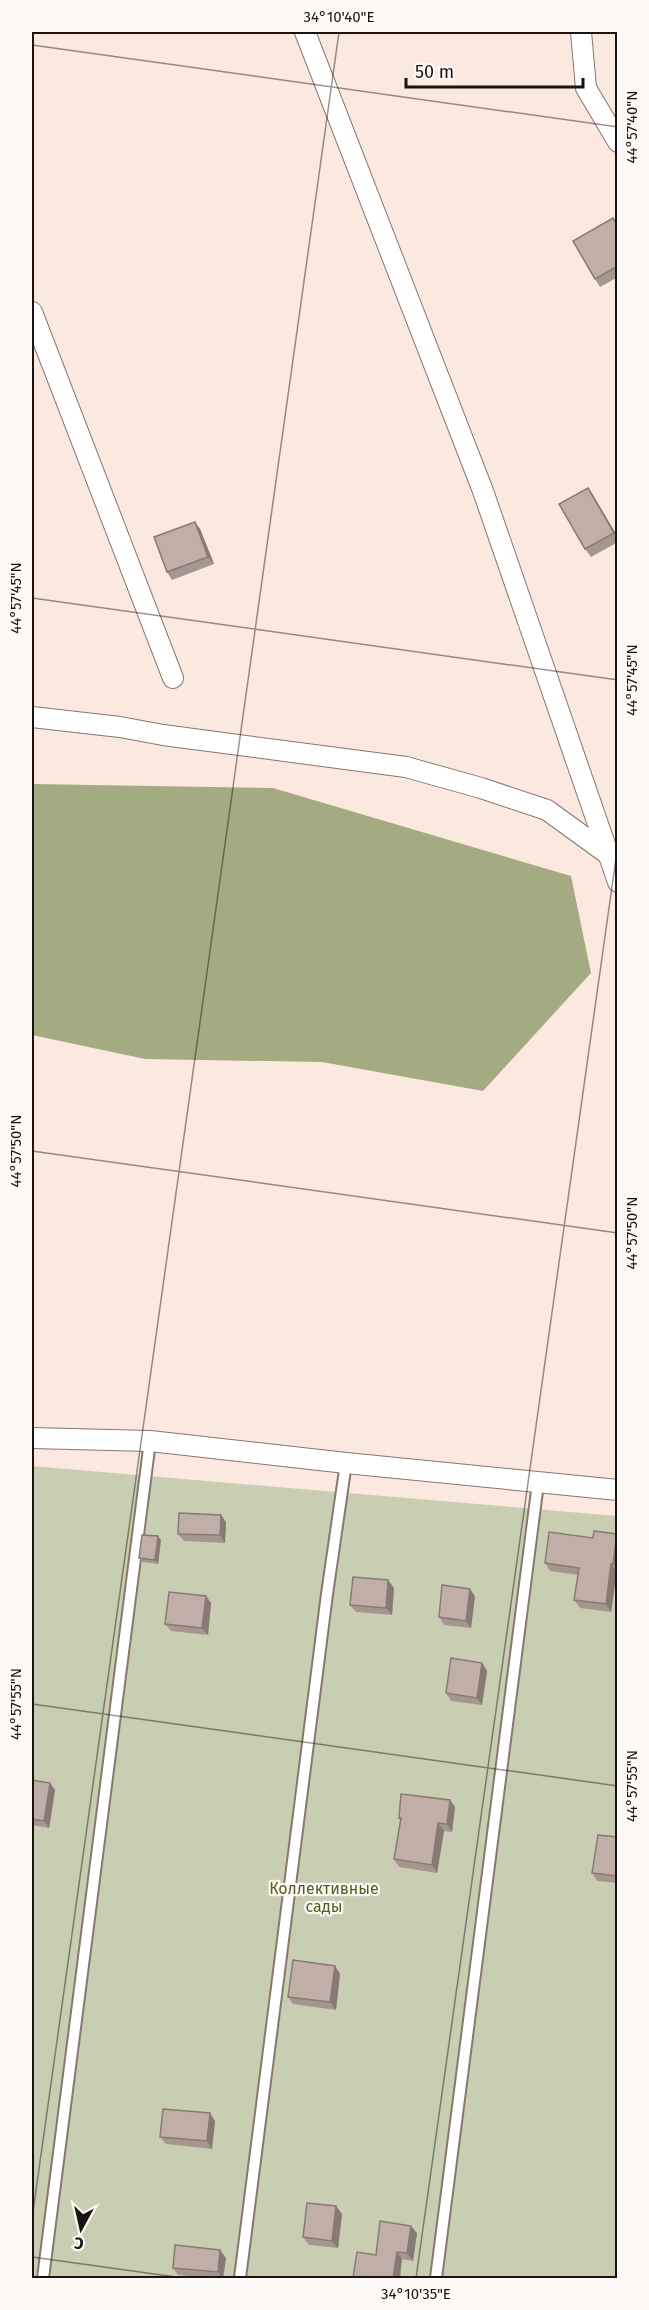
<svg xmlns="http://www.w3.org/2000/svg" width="649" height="2310" viewBox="0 0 649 2310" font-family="'Fira Sans',sans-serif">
<rect width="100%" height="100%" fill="#fbe8df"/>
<polygon fill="#c9ceb2" points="32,1466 617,1516 617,2278 32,2278"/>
<polygon fill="#a4ab82" points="32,784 273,788 571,876 591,973 483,1091 322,1062 145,1059 32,1035"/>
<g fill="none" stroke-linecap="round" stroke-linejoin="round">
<g stroke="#88776f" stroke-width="14">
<g id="service">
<polyline points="43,2278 150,1441"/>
<polyline points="240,2278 327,1594 346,1463"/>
<polyline points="436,2278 538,1483"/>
</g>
</g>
<g stroke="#88776f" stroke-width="22">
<g id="minor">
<polyline points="305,32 483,491 618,882"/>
<polyline points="581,32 586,88 618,142"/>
<polyline points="32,312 173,678"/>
<polyline points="32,717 120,727 163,735 406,767 481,788 547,810 609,855"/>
<polyline points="32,1438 150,1441 346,1463 618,1490"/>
</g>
</g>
<use href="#service" stroke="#fff" stroke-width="10"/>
<use href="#minor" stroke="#fff" stroke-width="20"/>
</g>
<g fill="#a69690">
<polygon points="613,218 618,225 618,277 600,287 595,279"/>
<polygon points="593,495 618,537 618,542 591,557 585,549"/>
<polygon points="195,522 200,529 214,564 172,580 167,572"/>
<polygon points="226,1522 225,1543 184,1541 178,1534"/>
<polygon points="617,1534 618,1572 617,1571 611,1612 580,1608 574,1600 578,1575 550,1571 545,1563 593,1538"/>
<polygon points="161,1540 158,1564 142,1562 139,1558"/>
<polygon points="394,1588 392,1615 356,1612 350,1605"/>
<polygon points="206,1596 211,1603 208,1635 171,1631 165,1624"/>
<polygon points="475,1596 471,1628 444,1625 439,1617"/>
<polygon points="482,1663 487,1671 482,1705 451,1701 446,1693"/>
<polygon points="32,1780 50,1783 55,1790 49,1828 32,1825"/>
<polygon points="450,1800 455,1807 452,1832 444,1831 437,1873 399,1867 394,1859 400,1821 399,1818"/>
<polygon points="618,1837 618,1883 597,1881 592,1873"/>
<polygon points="335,1966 340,1974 336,2010 293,2004 288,1997"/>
<polygon points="215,2121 212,2149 166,2144 160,2137"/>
<polygon points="342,2214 338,2248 309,2245 303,2237"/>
<polygon points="417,2233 413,2261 376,2255"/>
<polygon points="226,2258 223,2278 210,2278 178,2275 173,2268"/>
</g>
<g fill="#877a75">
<polygon points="588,488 593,495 618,538 614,533"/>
<polygon points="195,522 200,529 214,564 208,557"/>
<polygon points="221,1515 226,1522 225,1543 220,1535"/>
<polygon points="618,1534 618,1570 613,1564"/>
<polygon points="158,1536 161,1540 158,1564 155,1560"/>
<polygon points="611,1564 617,1571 611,1612 606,1604"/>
<polygon points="388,1580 394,1588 392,1615 386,1608"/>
<polygon points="470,1589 475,1596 471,1628 466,1621"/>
<polygon points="206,1596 211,1603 208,1635 202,1628"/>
<polygon points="482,1663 487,1671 482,1705 477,1698"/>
<polygon points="50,1783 55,1790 49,1828 44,1821"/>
<polygon points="450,1800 455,1807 452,1832 447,1824"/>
<polygon points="438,1823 444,1831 437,1873 432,1865"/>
<polygon points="335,1966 340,1974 336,2010 330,2002"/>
<polygon points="210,2113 215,2121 212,2149 207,2141"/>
<polygon points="336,2206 342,2214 338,2248 332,2241"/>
<polygon points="411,2226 417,2233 413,2261 407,2253"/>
<polygon points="220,2250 226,2258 223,2278 222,2278 218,2272"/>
<polygon points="397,2252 402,2259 400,2278 393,2278"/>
</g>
<g fill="#c1afa7" stroke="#877a75" stroke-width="1.5">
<polygon points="613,218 618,226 618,266 595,279 573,241"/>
<polygon points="588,488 614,533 585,549 559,504"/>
<polygon points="195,522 208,557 167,572 154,537"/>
<polygon points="179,1513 221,1515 220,1535 178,1534"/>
<polygon points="594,1531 617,1534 613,1564 611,1564 606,1604 574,1600 579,1568 545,1563 549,1532 593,1538"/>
<polygon points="142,1535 158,1536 155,1560 139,1558"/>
<polygon points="353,1577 388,1580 386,1608 350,1605"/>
<polygon points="442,1585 470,1589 466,1621 439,1617"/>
<polygon points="169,1592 206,1596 202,1628 165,1624"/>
<polygon points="451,1658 482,1663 477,1698 446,1693"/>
<polygon points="32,1780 50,1783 44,1821 32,1819"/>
<polygon points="401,1794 450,1800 447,1824 438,1823 432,1865 394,1859 401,1818 399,1818"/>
<polygon points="598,1835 618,1837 618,1876 592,1873"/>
<polygon points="293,1960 335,1966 330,2002 288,1997"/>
<polygon points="163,2109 210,2113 207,2141 160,2137"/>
<polygon points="307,2203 336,2206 332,2241 303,2237"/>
<polygon points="380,2221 411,2226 407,2253 397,2252 393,2278 353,2278 357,2252 376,2255"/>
<polygon points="175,2245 220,2250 218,2272 173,2268"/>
</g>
<path fill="none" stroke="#1a1310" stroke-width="1.5" stroke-opacity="0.45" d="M32 45 618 127M32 598 618 680M32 1151 618 1233M32 1704 618 1786M32 2219 339 32M32 2257 183 2278M416 2278 618 844"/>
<g text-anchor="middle" stroke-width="4.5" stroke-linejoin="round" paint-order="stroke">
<g font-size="16" fill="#555d1d" stroke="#fcf9f7">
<text x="324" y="1894">Коллективные<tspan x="324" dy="18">сады</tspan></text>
</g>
</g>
<rect width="649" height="2310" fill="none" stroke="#fcf9f7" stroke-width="66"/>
<g transform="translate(81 2229) rotate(188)" stroke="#fcf9f7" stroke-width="4.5" paint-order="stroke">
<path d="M0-4.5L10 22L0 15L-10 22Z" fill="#1a1310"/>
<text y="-9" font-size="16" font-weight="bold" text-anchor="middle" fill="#1a1310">С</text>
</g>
<path d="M406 78v9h177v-9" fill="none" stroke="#1a1310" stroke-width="3"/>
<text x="415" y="78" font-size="18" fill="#1a1310" stroke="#fcf9f7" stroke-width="4.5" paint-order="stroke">50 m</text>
<rect x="33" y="33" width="583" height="2244" fill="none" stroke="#1a1310" stroke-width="2"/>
<g font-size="15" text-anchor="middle" fill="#1a1310">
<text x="339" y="22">34°10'40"E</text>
<text transform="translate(632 127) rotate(-90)" y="5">44°57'40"N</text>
<text transform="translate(16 598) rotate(-90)" y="5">44°57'45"N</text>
<text transform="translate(632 680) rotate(-90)" y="5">44°57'45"N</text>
<text transform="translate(16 1151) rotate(-90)" y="5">44°57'50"N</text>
<text transform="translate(632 1233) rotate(-90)" y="5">44°57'50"N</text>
<text transform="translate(16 1704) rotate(-90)" y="5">44°57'55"N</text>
<text transform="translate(632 1786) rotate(-90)" y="5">44°57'55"N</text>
<text x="416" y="2299">34°10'35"E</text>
</g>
</svg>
